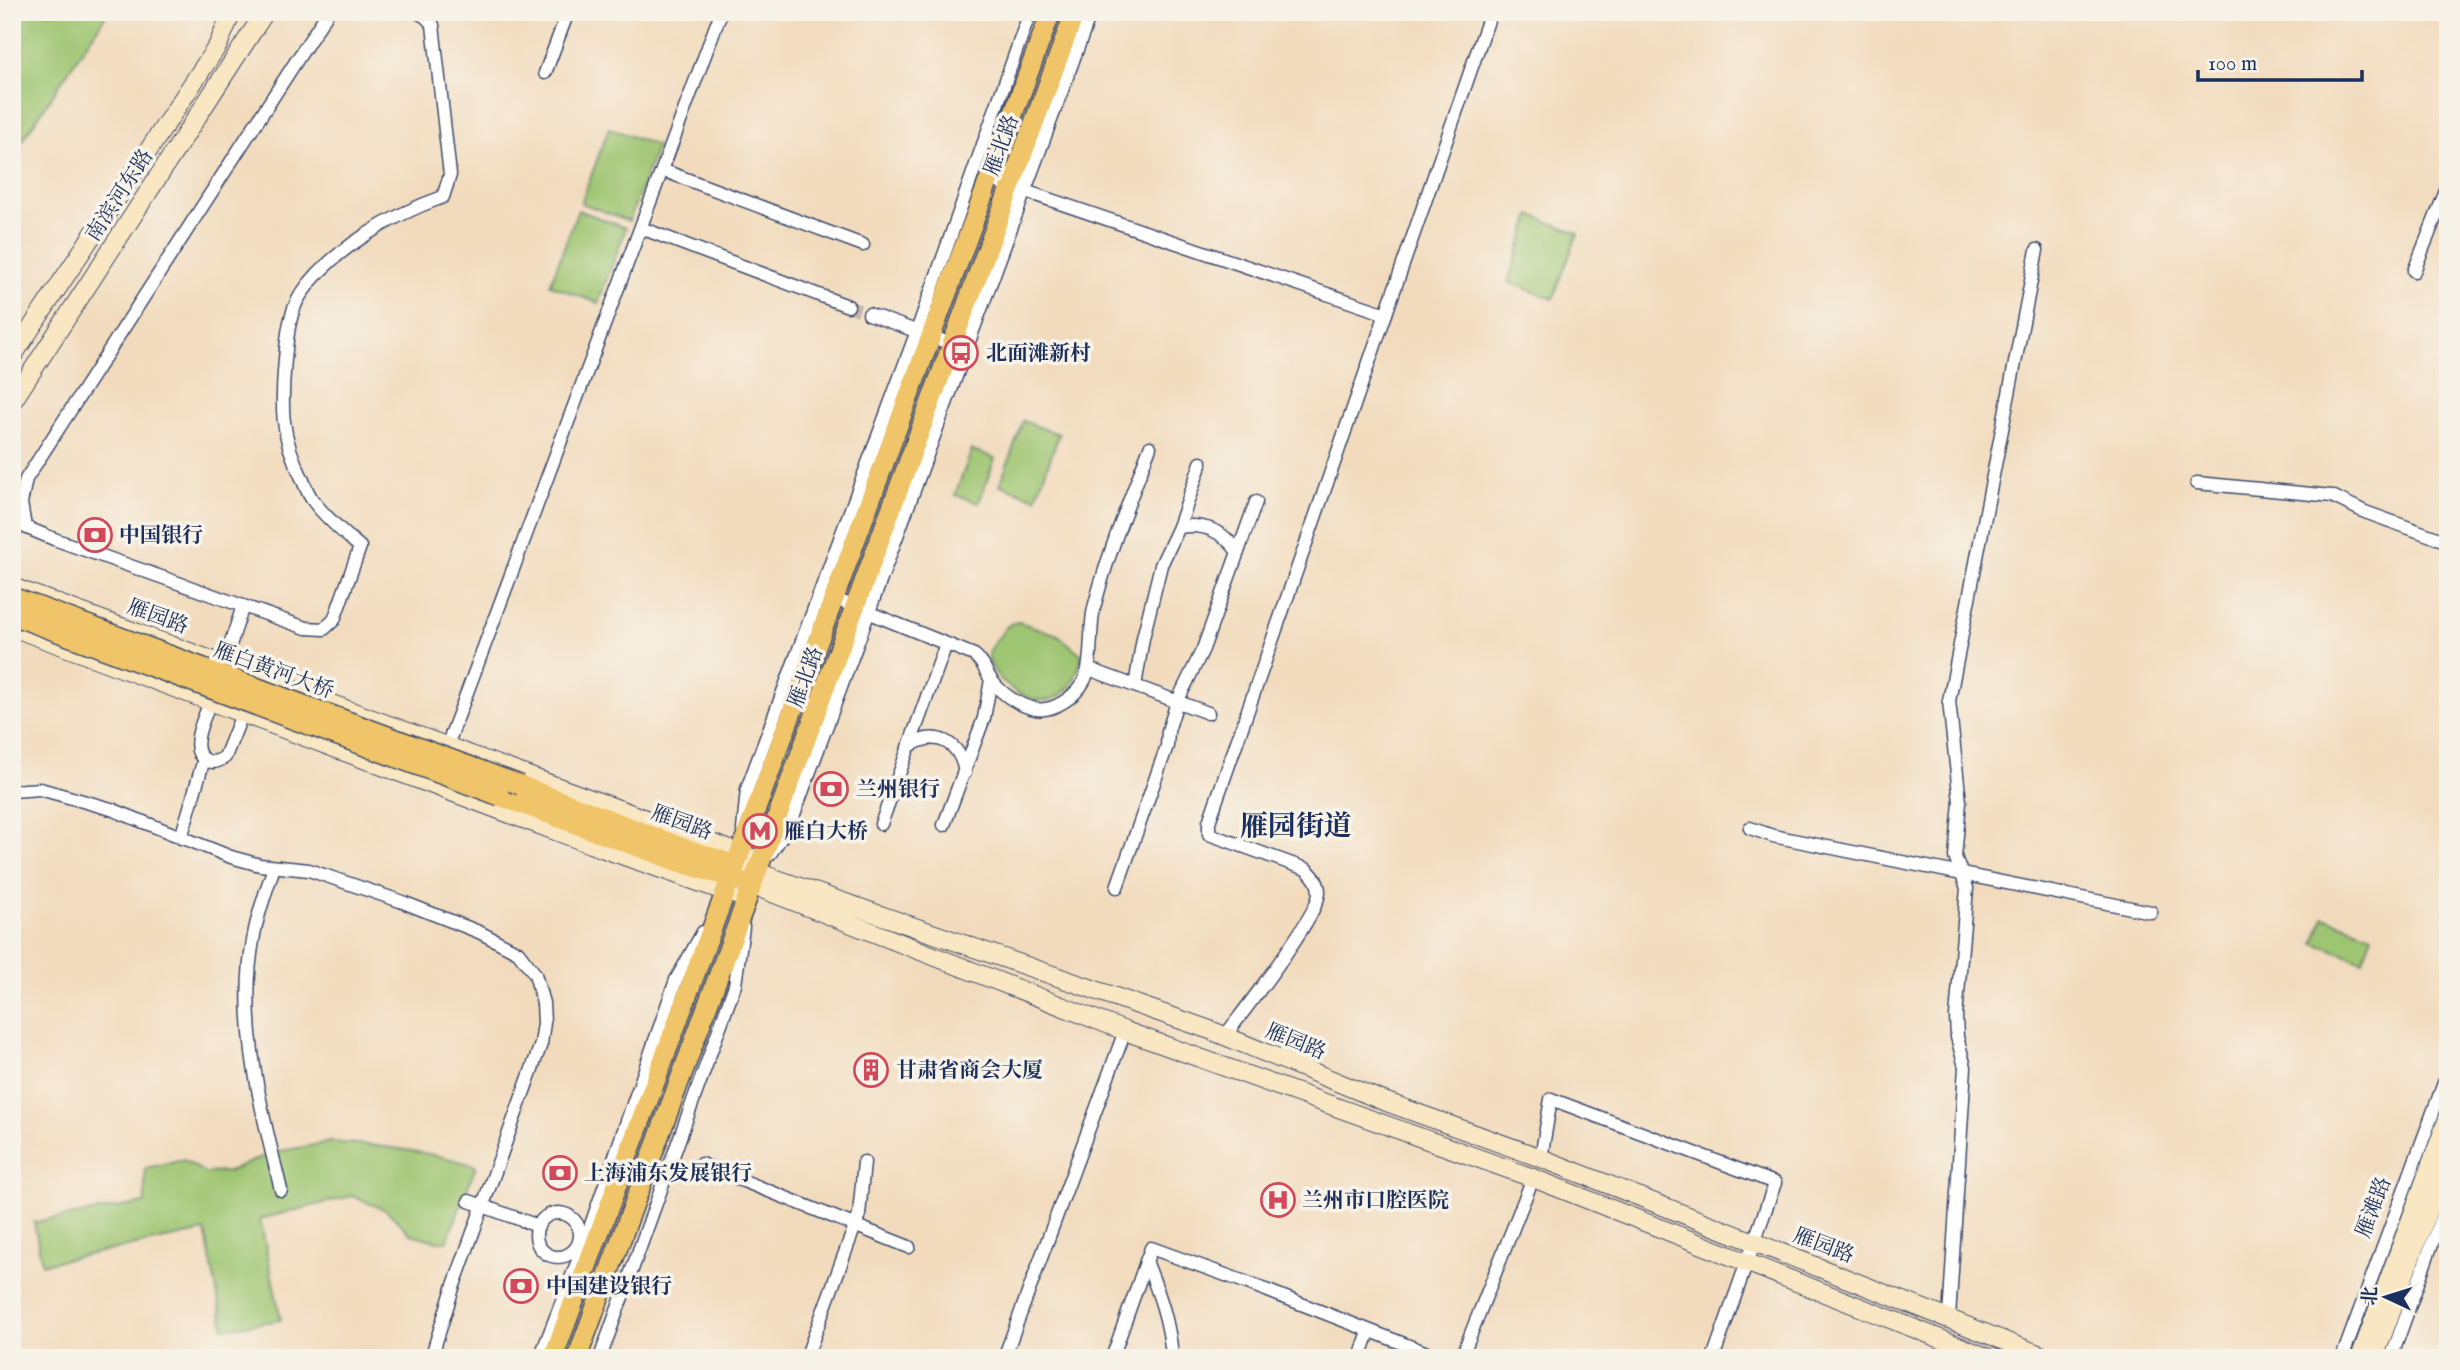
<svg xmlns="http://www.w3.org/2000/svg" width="2460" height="1370" viewBox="0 0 2460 1370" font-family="'IM FELL English','Noto Serif SC',serif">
<rect width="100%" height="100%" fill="#f7f3e8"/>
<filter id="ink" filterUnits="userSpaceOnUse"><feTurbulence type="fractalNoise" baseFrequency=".0143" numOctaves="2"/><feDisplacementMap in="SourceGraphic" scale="14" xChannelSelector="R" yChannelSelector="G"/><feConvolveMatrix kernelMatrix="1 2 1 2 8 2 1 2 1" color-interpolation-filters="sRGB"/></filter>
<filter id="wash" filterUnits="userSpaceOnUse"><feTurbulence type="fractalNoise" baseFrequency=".00686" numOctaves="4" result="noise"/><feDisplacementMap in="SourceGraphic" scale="28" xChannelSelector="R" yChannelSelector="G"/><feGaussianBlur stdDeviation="1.57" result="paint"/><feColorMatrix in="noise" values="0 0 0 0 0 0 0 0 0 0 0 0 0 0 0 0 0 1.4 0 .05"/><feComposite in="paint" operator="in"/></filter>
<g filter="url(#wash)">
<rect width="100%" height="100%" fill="#f2dbbd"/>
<g fill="#9ec571" stroke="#5c7a68" stroke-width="2">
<polygon points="12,12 108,12 12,156"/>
<polygon points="609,128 657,146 629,221 581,203"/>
<polygon points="578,210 626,228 598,303 550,285"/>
<polygon points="1531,215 1578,233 1553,299 1508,282"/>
<polygon points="1023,421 1059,434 1036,498 1000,485"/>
<polygon points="972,450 995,458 979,503 955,495"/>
<path d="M1019 622 1058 635 1082 655C1064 745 981 678 989 651 991 646 996 641 999 637 1005 628 1008 623 1019 622Z"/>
<polygon points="2324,917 2372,935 2363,961 2314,943"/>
<path d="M330 1142C380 1145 428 1151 476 1166L447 1241H436L411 1234 386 1210 352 1196 260 1219 281 1320 224 1328 205 1231 42 1264 34 1222 145 1203V1168L184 1160 205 1173 228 1172 271 1153Z"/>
</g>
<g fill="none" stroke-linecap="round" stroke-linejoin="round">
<polyline stroke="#89bbf6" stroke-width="3.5" points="12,28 18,12"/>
</g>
</g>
<g filter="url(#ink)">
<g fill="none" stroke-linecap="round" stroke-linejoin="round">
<polyline stroke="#c7b9aa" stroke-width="12" stroke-dasharray="12 6" stroke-linecap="butt" points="848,306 869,314"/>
<g stroke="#3b496c" stroke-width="15">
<g id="minor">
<polyline points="545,73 568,12"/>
<polyline points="662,170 863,245"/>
<polyline points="989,179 1386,314"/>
<polyline points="641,228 848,306"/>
<polyline points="2414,271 2448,186"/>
<polyline points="869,314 957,346"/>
<polyline points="2197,483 2332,496 2365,512 2448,542"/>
<polyline points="1179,527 1201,463"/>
<path d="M828 596 974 655C984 662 985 672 992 681 1002 694 1019 706 1036 709 1054 712 1076 696 1084 681 1093 664 1089 629 1094 608 1108 552 1130 500 1150 447"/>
<path d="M243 606 306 628 324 629 334 620 360 547C344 533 327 519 314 502 309 496 305 486 302 478 280 435 281 406 285 359 287 339 289 313 300 296 329 251 394 214 443 197L450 175 433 25 426 17 417 12"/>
<polyline points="1089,669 1208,713"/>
<polyline points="221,672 243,606 54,539 25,527 21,503 26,479 328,12"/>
<path d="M1135 686 1143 638 1161 565 1179 527C1205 523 1223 531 1238 552"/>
<path d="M213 696C207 711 187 748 204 759 211 764 218 762 225 757L243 712"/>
<polyline points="447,746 721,12"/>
<path d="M908 747C935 729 960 741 965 773"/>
<polyline points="12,791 40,789 111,809 231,857 260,865 309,870 400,901 479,932 518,952 535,974 543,1003 544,1023 541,1044 453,1288 431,1358"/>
<polyline points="881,824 946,644"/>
<polyline points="944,825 984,718 991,680"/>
<polyline points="1750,828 1773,836 2151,912"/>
<polyline points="743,830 747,789 917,331 1030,12"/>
<polyline points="181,838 204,759"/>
<polyline points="769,855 790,825 1091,12"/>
<path d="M274 867C267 889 258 912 254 935 237 1021 261 1107 281 1190"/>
<polyline points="1117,887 1167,746 1168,731 1177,702 1203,649 1256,502"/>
<path d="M1225 1036C1242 1013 1320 914 1319 892 1319 882 1313 875 1306 869L1209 834V822C1301 552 1397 283 1491 12"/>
<polyline points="1541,1158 1551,1099 1775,1183 1713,1358"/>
<polyline points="701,1164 909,1247"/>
<polyline points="469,1201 538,1226"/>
<circle cx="558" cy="1235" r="22"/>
<path d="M1146 1261C1159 1293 1170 1323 1172 1358"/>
<polyline points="1949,1318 1965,1067 1957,1037 1956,1017 1967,888 1955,857 1960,802 1949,701 2037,250"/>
<polyline points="540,1358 584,1245 676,980 703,932"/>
<polyline points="600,1358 735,985 743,927"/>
<polyline points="806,1358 859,1215 864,1162"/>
<polyline points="1004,1358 1125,1031"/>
<polyline points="1112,1358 1151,1248 1245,1282 1440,1358"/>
<polyline points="1360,1358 1369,1332"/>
<polyline points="1459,1358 1462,1356 1533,1178"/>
<polyline points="2342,1358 2448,1072"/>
<polyline points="2391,1358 2448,1199"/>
</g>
</g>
<g stroke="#3b496c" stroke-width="20">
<g id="secondary">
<polyline points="12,357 218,45 232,12"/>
<polyline points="12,402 265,12"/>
<polyline points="12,587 752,858"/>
<polyline points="12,627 590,844 747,899"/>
<polyline points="745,868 1210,1030 1381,1100 1541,1158 2048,1358"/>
<polyline points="752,885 1125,1031 1533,1178 1989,1358"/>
<polyline points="2360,1358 2448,1118"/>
<polyline points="2374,1358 2448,1155"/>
</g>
</g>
<g stroke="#3b496c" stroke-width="22">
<g id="primary">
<polyline points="520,785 684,848 736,865"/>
<polyline points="500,796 679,862 743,882"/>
<polyline points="553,1358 1051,12"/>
<polyline points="577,1358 1075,12"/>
</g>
</g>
<use href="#minor" stroke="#fff" stroke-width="12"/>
<use href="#secondary" stroke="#f9e7c3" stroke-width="18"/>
<use href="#primary" stroke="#f0c469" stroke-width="19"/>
<g stroke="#3b496c" stroke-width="22" stroke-linecap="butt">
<g id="primary-bridge">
<polyline points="12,597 520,785"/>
<polyline points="12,615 500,796"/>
</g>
</g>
<use href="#primary-bridge" stroke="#f0c469" stroke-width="19"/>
</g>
</g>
<defs>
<g id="bus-ring" transform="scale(1.75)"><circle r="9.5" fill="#f7f3e8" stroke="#d1495b" stroke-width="1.5"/><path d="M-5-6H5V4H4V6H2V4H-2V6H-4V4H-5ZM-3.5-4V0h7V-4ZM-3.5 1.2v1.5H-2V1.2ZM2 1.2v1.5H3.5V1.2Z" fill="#d1495b"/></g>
<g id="bank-ring" transform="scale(1.75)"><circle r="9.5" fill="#f7f3e8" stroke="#d1495b" stroke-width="1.5"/><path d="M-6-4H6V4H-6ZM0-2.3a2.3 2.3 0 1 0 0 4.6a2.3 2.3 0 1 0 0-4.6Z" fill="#d1495b"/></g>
<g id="metro-ring" transform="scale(1.75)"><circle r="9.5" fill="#f7f3e8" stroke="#d1495b" stroke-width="1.5"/><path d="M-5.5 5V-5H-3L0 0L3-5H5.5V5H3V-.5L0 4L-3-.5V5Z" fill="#d1495b"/></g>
<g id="building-ring" transform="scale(1.75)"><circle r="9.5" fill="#f7f3e8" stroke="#d1495b" stroke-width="1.5"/><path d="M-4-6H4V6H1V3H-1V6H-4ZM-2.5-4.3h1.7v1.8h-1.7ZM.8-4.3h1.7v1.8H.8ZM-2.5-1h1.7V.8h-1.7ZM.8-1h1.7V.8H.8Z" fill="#d1495b"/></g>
<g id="hospital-ring" transform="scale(1.75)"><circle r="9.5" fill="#f7f3e8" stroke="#d1495b" stroke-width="1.5"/><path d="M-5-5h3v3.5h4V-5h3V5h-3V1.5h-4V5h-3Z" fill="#d1495b"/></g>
</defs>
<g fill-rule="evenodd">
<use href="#bus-ring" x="961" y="353"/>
<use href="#bank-ring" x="95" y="535"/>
<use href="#bank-ring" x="831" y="789"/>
<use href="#metro-ring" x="760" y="831"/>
<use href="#building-ring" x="871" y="1070"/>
<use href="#bank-ring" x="560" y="1173"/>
<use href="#hospital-ring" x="1278" y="1200"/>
<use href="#bank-ring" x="521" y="1286"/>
</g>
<g text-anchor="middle" stroke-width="7" stroke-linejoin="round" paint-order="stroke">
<g font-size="21" fill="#1b2f5e" stroke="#f7f3e8">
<text transform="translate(1001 145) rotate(-70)" y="7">雁北路</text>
<text transform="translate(119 195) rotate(-57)" y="7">南滨河东路</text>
<text transform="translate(158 616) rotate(20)" y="7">雁园路</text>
<text transform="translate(274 670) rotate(20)" y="7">雁白黄河大桥</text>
<text transform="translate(805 677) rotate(-70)" y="7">雁北路</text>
<text transform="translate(682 822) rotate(20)" y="7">雁园路</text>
<text transform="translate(1296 1041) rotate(22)" y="7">雁园路</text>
<text transform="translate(2373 1207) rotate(-69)" y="7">雁滩路</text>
<text transform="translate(1824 1245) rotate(21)" y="7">雁园路</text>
</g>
<g font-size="21" font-weight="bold" fill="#1b2f5e" stroke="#f7f3e8" text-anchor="start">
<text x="986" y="360">北面滩新村</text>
<text x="119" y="542">中国银行</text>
<text x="856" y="796">兰州银行</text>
<text x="784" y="838">雁白大桥</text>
<text x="896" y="1077">甘肃省商会大厦</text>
<text x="584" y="1180">上海浦东发展银行</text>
<text x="1302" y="1207">兰州市口腔医院</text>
<text x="546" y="1293">中国建设银行</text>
</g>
<g font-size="28" font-weight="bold" fill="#1b2f5e" stroke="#f7f3e8">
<text x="1296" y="835">雁园街道</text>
</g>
</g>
<rect width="2460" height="1370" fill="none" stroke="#f7f3e8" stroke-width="42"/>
<g transform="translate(2386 1297) rotate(274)" stroke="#f7f3e8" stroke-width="5" paint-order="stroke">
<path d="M0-5L12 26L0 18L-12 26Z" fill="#1b2f5e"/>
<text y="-10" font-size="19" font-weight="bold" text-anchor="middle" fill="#1b2f5e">北</text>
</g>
<path d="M2198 70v10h164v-10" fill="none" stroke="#1b2f5e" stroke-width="3.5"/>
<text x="2208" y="70" font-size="21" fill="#1b2f5e" stroke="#f7f3e8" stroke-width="5" paint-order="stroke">100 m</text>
</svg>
